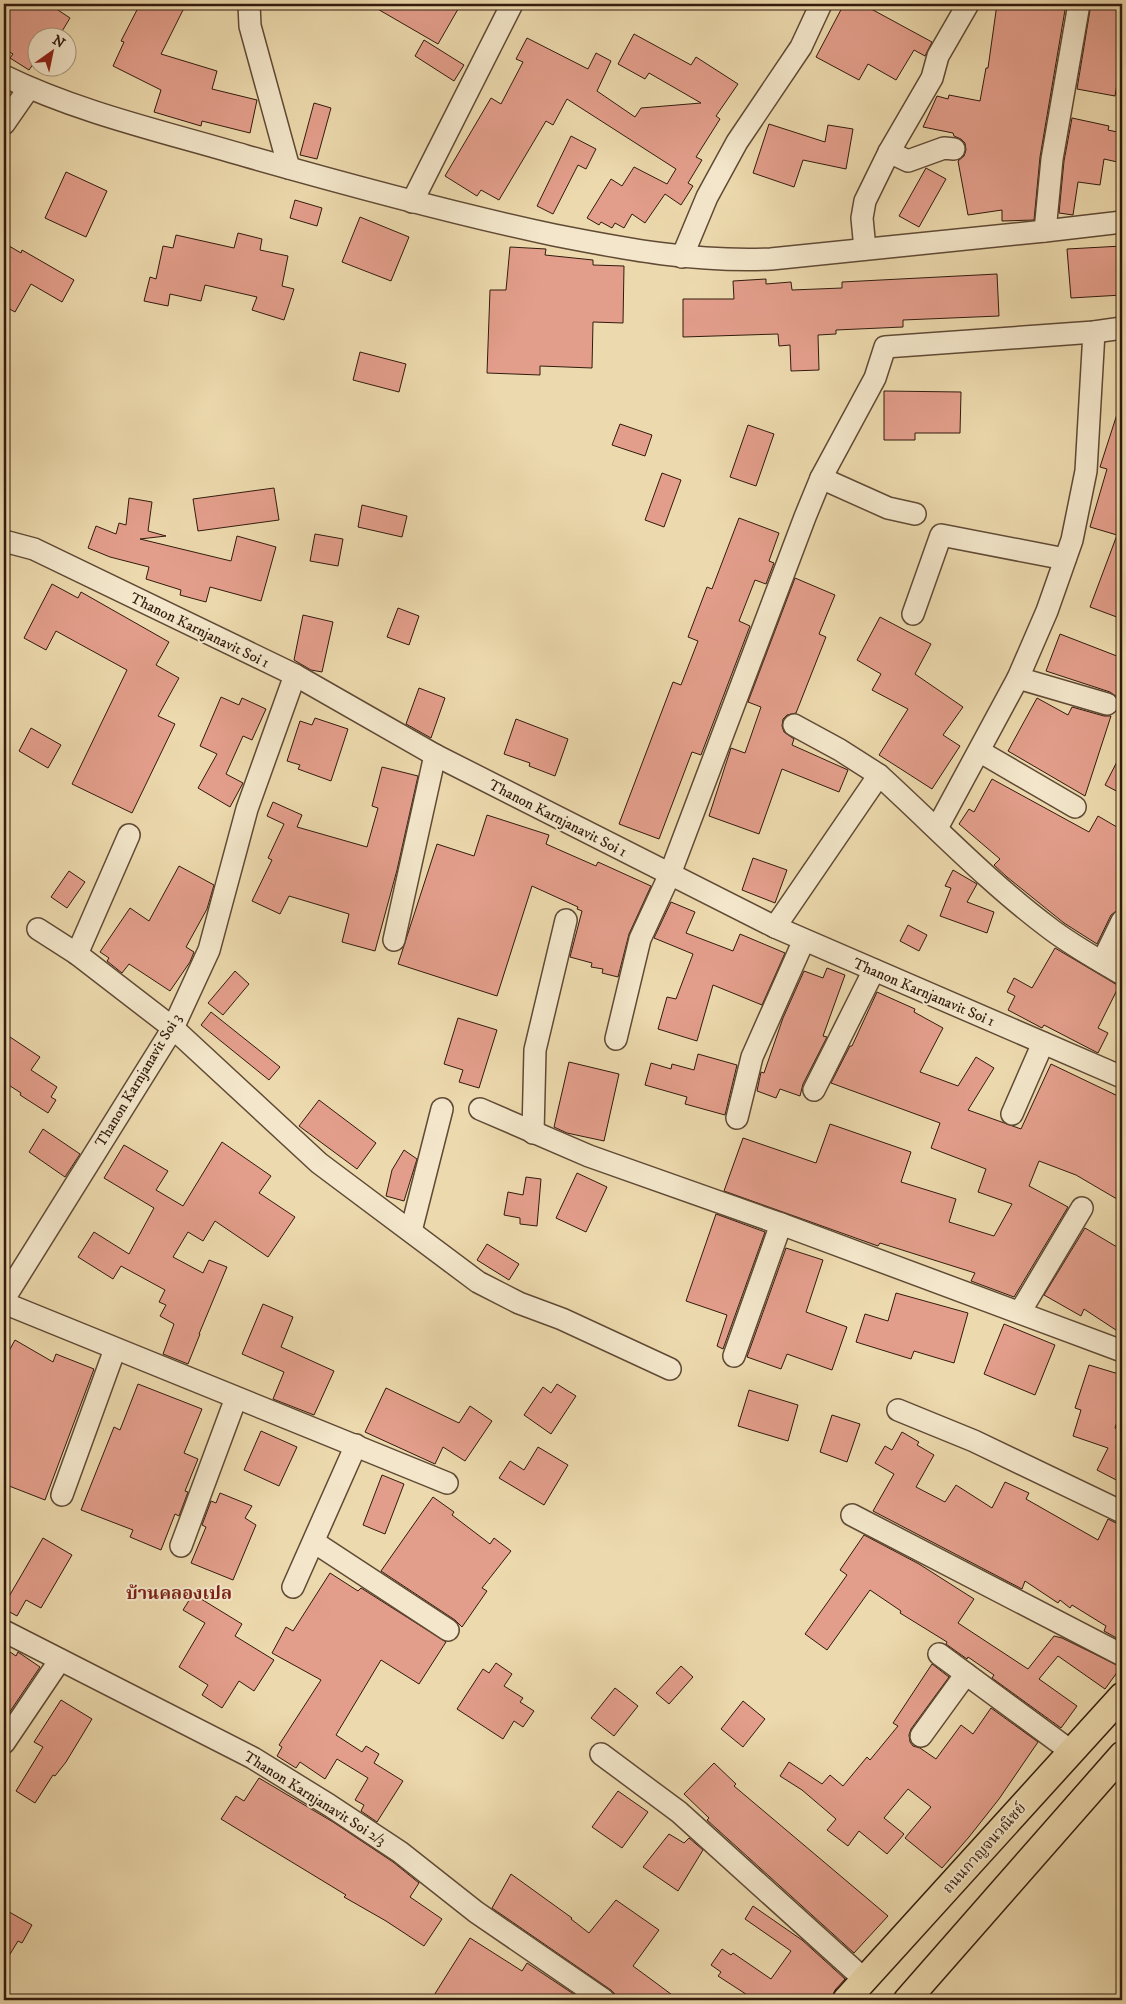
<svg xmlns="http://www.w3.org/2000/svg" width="1126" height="2004" viewBox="0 0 1126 2004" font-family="'IM FELL DW Pica','Noto Serif Thai',serif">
<rect width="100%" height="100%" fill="#ecd9ad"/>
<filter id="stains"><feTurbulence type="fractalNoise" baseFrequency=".004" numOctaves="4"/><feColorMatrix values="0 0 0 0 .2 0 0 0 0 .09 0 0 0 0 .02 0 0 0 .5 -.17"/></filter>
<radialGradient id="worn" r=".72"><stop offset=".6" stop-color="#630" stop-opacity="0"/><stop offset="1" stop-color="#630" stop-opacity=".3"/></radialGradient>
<g fill="#e39e8b" stroke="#321b0d">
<polygon points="4,4 49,4 70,18 58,38 38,38 38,57 29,70 10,58 13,54 4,49"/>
<polygon points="140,4 186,4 161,54 217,71 212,89 257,100 250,133 202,121 201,126 154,112 161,90 113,66 124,42 121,41"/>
<polygon points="369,4 461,4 438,44"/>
<polygon points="844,4 862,4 932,42 925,56 914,50 896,80 868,64 859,80 816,57"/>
<polygon points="997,4 1015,4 1031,8 1032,4 1066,4 1040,157 1034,220 1002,221 1002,210 968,215 958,161 964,156 966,150 965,143 961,139 954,136 953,133 923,127 937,96 948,99 949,95 980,101 986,68 988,68"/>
<polygon points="1091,4 1122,4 1122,55 1115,96 1077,89"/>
<polygon points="634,34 691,65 696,57 738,84 716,116 720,119 696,157 702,160 688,183 693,186 681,205 665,194 645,223 632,214 624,228 615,223 612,228 601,222 599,225 587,218 611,179 622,186 634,167 667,184 676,169 567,99 553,125 546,121 499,200 481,190 477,196 445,176 491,98 501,104 523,62 516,59 527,38 588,69 596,53 611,61 597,91 635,117 641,108 701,103 649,73 645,79 618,64"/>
<polygon points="424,40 464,65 454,81 415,56"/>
<polygon points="314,103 331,108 317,159 300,155"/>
<polygon points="1072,118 1109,126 1108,130 1122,133 1122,163 1104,159 1100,185 1078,182 1073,215 1059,213 1064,161"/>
<polygon points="769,124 825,142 828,125 853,129 846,169 803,160 794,187 753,173"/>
<polygon points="571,136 596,149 586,169 578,165 553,214 537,206"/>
<polygon points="926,168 946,179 919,227 899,216"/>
<polygon points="66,172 107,191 86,237 45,218"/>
<polygon points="295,200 322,208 317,226 290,218"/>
<polygon points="360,217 409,237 391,281 342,262"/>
<polygon points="238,233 262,239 260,250 288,256 282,286 294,289 284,320 252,310 257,297 205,285 201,301 170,294 168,306 144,301 150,277 156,279 163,246 173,248 176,235 234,248"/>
<polygon points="4,243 21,253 22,250 74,280 62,302 31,284 15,312 4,306"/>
<polygon points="1122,246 1122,295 1071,298 1067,249"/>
<polygon points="510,247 546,249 545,255 593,260 593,265 624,266 623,323 593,322 592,368 540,366 540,375 487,373 490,290 506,290"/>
<polygon points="997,274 999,316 903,320 903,327 836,330 836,334 818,335 819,370 791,371 790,345 779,346 778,334 683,337 683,299 734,299 733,281 766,279 766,284 791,282 792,290 842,288 842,282"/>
<polygon points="360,352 406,364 399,392 353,380"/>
<polygon points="884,391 961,392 960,433 915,433 915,440 884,440"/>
<polygon points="1119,408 1122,408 1122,619 1090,607 1117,535 1090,527 1107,469 1100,467"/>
<polygon points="620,424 652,435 645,456 612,445"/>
<polygon points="748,425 774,434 756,486 730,477"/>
<polygon points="662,473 681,480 664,527 645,520"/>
<polygon points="274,488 279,520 198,531 193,499"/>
<polygon points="129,498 152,502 148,531 166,536 140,539 231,561 237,536 276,547 261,601 210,587 206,602 180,595 181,590 146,579 149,567 110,557 88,548 96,526 116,534 119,523 126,525"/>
<polygon points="362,505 407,516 402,537 358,527"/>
<polygon points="739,518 779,533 769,561 774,563 766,584 755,580 739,621 750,626 701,755 692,752 659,839 619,824 673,682 681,685 698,641 688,637 707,587 712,589"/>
<polygon points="315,534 343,539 338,566 310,561"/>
<polygon points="795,578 835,595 819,634 826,637 796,713 787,715 783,719 782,726 784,732 794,739 792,745 848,770 839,792 782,769 759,834 709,816 731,748 745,753 761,707 748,702"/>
<polygon points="52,584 78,598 81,592 169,642 156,665 179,678 158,716 175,724 132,813 72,784 127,670 56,631 46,650 24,638"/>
<polygon points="398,608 419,616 409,645 387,637"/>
<polygon points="303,615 333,622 322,672 311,670 294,660"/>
<polygon points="880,617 931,644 915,674 963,707 943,735 960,746 932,789 879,755 908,709 872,690 881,674 857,660"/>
<polygon points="1060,634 1122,658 1122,682 1117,697 1110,692 1046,671"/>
<polygon points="419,688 445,698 431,738 406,724"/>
<polygon points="221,697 239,705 242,698 266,709 252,740 243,736 226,774 243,783 230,807 198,788 217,754 200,746"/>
<polygon points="1037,698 1068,715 1072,707 1104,716 1111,716 1085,796 1008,751"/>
<polygon points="315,718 348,729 331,781 298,769 300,765 287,761 300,721 312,725"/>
<polygon points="516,719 568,739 555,776 529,766 530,763 504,754"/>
<polygon points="31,728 61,745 48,768 19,751"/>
<polygon points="1122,752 1122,794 1105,785"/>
<polygon points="382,767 418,776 397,870 375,951 342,942 349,914 289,896 280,914 252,901 272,860 268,858 284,824 267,816 273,802 302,815 297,827 367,847 378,808 372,806"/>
<polygon points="992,779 1089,832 1098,816 1122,830 1122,907 1111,915 1097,944 1064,923 1007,877 994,865 1000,859 959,824 969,809 974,812"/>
<polygon points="487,815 549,835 546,844 596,866 598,862 651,886 629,934 618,977 602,973 603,969 591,967 592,963 570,957 582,911 577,909 578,907 532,886 497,996 398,964 437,844 474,856"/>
<polygon points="753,858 787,870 775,903 742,890"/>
<polygon points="179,866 214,885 207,909 186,947 194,952 190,962 170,991 129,964 122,973 107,961 109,958 100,952 130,908 149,921"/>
<polygon points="953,870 977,884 967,902 994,912 987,933 940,916 951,888 945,886"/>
<polygon points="69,871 85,882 67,908 51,897"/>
<polygon points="671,902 695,912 686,933 733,951 740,934 785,953 762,1005 713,985 697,1041 658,1029 667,997 676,999 693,954 654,938"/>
<polygon points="908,925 927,935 919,951 900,941"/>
<polygon points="1055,948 1119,986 1098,1028 1108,1033 1098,1053 1044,1025 1042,1028 1008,1010 1015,996 1007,992 1014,978 1032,988"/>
<polygon points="827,968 845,975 823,1036 827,1037 803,1084 800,1096 780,1089 776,1098 757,1091 761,1072 764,1073 783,1018 804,971 823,978"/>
<polygon points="235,971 249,984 223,1015 208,1003"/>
<polygon points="877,992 915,1009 914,1012 943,1028 920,1072 958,1086 976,1057 994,1068 968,1110 1021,1129 1051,1064 1122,1098 1122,1202 1076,1175 1039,1161 1029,1186 1068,1207 1014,1297 971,1281 975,1273 880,1243 878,1246 724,1191 743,1138 816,1163 830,1124 911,1152 901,1182 956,1199 949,1222 994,1236 1012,1204 978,1192 986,1169 931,1148 940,1123 831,1083 850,1046 852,1046"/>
<polygon points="211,1012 280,1067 269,1080 201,1025"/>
<polygon points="458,1018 497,1030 479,1088 459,1082 463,1070 444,1064"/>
<polygon points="4,1033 40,1057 31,1070 57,1087 51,1097 56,1100 48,1113 20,1095 21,1093 4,1082"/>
<polygon points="698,1054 737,1065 725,1115 685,1104 687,1097 645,1085 651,1063 671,1069 672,1064 694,1070"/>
<polygon points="569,1062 619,1074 604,1141 567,1133 554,1127"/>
<polygon points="319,1100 376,1143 357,1169 299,1126"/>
<polygon points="43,1129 80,1154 65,1177 29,1152"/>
<polygon points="222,1142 271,1176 259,1193 295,1217 268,1257 215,1221 203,1241 188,1232 173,1257 203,1273 209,1260 227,1267 199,1334 200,1334 188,1364 163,1354 174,1324 160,1316 166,1305 159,1302 165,1290 121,1266 113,1279 78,1257 94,1232 129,1254 154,1208 104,1178 124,1145 168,1171 156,1190 183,1206"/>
<polygon points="404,1150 417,1159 404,1201 386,1196 392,1170"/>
<polygon points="577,1173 607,1187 586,1232 556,1218"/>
<polygon points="526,1177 541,1179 537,1226 520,1224 520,1218 504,1215 508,1192 523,1195"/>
<polygon points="716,1214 765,1232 723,1349 717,1346 727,1315 686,1301"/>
<polygon points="1085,1228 1122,1250 1122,1334 1084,1309 1081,1316 1044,1295"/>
<polygon points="487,1244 519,1264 509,1280 477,1260"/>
<polygon points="786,1248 823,1260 806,1312 847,1327 832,1370 787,1354 781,1369 747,1357"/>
<polygon points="896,1293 968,1313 954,1363 914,1351 911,1359 856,1342 865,1314 888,1321"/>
<polygon points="263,1304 293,1317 281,1347 334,1371 314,1415 273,1399 284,1372 242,1354"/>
<polygon points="1004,1324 1055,1345 1035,1395 984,1374"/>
<polygon points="15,1340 53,1362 56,1354 94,1369 45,1500 4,1484 4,1360"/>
<polygon points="1089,1365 1122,1375 1122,1406 1115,1428 1118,1430 1122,1421 1122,1483 1097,1470 1108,1448 1073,1436 1081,1410 1075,1408"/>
<polygon points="138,1384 202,1409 184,1453 198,1459 185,1491 188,1492 179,1516 175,1514 161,1550 130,1537 133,1530 81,1510 114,1427 120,1430"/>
<polygon points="557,1384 576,1396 551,1434 524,1415 543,1387 551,1393"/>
<polygon points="386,1388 459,1423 470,1406 492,1421 465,1461 443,1447 435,1464 365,1432"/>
<polygon points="749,1390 798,1405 788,1441 738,1426"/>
<polygon points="832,1415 860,1424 847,1462 820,1452"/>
<polygon points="261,1431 297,1447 279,1486 244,1470"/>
<polygon points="902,1432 919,1442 917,1445 934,1455 916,1487 945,1502 956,1485 992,1508 1005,1482 1029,1493 1026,1499 1098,1540 1108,1519 1122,1526 1122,1641 1104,1631 1106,1626 1072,1605 1070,1608 1060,1600 1058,1603 1025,1581 1022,1589 873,1511 894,1474 875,1463 885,1446 892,1450"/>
<polygon points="538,1447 568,1465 544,1505 499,1478 510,1461 524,1470"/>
<polygon points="382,1475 404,1484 385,1534 363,1525"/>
<polygon points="220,1493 252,1506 245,1518 256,1525 233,1580 191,1563 206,1527 202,1525 211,1501 216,1503"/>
<polygon points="433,1497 454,1512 452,1515 490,1544 494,1538 511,1551 482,1588 487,1591 462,1627 455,1620 381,1571"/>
<polygon points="864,1535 919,1564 974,1599 958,1623 1028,1669 1054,1636 1062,1638 1121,1667 1105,1689 1058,1656 1039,1679 1077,1706 1061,1728 992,1678 994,1675 968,1657 967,1659 946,1644 947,1642 900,1613 901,1611 870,1590 827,1650 805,1634 847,1575 840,1570"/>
<polygon points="43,1538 72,1555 41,1608 26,1600 17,1616 4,1609 4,1605"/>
<polygon points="330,1573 358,1591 361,1588 446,1642 419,1684 381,1660 336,1735 362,1752 366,1746 379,1754 374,1763 403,1781 377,1822 361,1811 364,1805 355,1800 368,1778 337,1759 325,1779 300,1762 296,1768 277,1756 282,1747 279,1745 321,1680 272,1653 286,1627 293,1631"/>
<polygon points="193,1594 242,1624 235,1636 274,1660 254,1691 239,1681 222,1708 202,1695 208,1685 179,1667 205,1623 183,1610"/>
<polygon points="4,1648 16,1656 18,1652 40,1667 9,1713 4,1709"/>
<polygon points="496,1663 512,1674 504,1686 523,1698 520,1702 534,1711 523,1727 514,1721 503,1739 457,1709 483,1669 489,1673"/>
<polygon points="932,1664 949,1677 911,1729 909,1735 910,1742 913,1746 920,1748 936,1759 961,1725 973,1734 991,1708 1038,1742 999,1799 969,1837 942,1868 905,1838 931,1807 908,1789 884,1818 904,1834 887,1854 859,1831 848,1846 827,1830 836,1819 802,1790 780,1776 789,1762 822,1784 830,1775 843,1786 867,1757 870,1760 898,1726 893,1723"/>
<polygon points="681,1666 693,1677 669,1704 656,1693"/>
<polygon points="615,1688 638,1706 614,1736 591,1718"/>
<polygon points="61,1700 92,1719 66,1762 55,1776 53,1775 35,1803 16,1791 43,1747 34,1742"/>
<polygon points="743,1701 765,1719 743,1747 721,1729"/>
<polygon points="714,1763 736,1784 734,1786 888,1916 854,1953 707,1820 709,1818 684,1794"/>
<polygon points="259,1778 333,1822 393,1862 419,1883 410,1897 442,1919 424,1946 386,1921 344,1897 346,1895 221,1819 236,1796 244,1801"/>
<polygon points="618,1791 648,1812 622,1848 592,1827"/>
<polygon points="669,1834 684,1843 689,1838 703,1850 678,1891 643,1867"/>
<polygon points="511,1874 572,1918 571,1919 589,1933 616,1900 659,1930 633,1966 679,2000 616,2000 615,1994 611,1990 492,1908"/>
<polygon points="753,1906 802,1940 845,1979 835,1990 831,2000 755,2000 718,1976 721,1972 711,1965 722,1949 731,1955 733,1953 771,1979 791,1951 745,1919"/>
<polygon points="4,1909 32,1925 22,1943 18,1941 4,1964"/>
<polygon points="470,1938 522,1971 527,1963 581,1999 431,2000"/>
</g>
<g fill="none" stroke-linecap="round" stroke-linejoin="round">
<g stroke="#604a35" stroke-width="24">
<g id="minor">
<polyline points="249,4 250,26 289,168"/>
<path d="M4 76C80 113 165 132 246 156 348 185 450 213 554 235 630 250 694 262 771 259L1045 231 1122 222"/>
<polyline points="4,124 29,88"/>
<polyline points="889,152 908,161 944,148 954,149"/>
<polyline points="412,202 512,4"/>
<polyline points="1045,231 1052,159 1079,4"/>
<polyline points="865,249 862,218 865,201 889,152 932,78 938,56 968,4"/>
<polyline points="682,257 707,197 737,142 801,47 821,4"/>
<polyline points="821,478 888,508 915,514"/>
<polyline points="4,541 34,549 295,675 435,755 775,927 1122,1077"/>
<polyline points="913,614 941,535 1065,559"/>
<polyline points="1018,678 1107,704"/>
<polyline points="794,725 840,750 879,775"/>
<polyline points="979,751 1075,807"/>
<polyline points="937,828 1018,678 1047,611 1072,540 1086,471 1094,332"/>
<path d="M775 927 879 775C935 826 988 882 1048 927 1071 945 1097 959 1122 974"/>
<polyline points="38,929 77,954 173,1028 319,1163 478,1282 519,1303 562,1319 670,1369"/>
<polyline points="394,940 435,755"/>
<polyline points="77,954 129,835"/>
<polyline points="1102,962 1122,921"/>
<polyline points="616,1039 640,939 670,874 805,517 821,478 875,378 885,347 1094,332 1122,328"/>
<polyline points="814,1090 874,970"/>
<polyline points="480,1109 589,1156 781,1224 1122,1351"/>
<polyline points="1012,1114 1043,1043"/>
<polyline points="737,1118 752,1057 804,940"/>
<polyline points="533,1133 535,1050 566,920"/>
<polyline points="411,1231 442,1109"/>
<polyline points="4,1299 173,1028 209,950 247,809 295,675"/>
<polyline points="4,1303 447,1483"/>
<polyline points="1020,1312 1082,1208"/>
<polyline points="734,1356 781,1224"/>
<polyline points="898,1410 974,1441 1122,1512"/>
<polyline points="62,1495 115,1349"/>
<polyline points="852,1515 1122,1655"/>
<polyline points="314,1542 448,1630"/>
<polyline points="181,1546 236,1398"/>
<polyline points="293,1587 356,1445"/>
<polyline points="4,1631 253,1758 329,1805 400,1852 476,1912 604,2000"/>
<polyline points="939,1654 1072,1752"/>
<polyline points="921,1736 966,1674"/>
<polyline points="4,1743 60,1660"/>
<polyline points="601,1754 679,1812 865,1980"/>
</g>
</g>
<g stroke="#321b0d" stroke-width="29">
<g id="major">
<polyline points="846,2000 1122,1696"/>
<polyline points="907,2000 1122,1755"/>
</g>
</g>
<use href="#minor" stroke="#f3e6ca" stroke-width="21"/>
<use href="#major" stroke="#ecd9ad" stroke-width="26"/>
</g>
<g text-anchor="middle" stroke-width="4" stroke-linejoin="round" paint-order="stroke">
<g font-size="15" fill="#321b0d" stroke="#f3e6ca">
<text transform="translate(200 630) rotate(26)" y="5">Thanon Karnjanavit Soi 1</text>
<text transform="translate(558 818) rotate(27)" y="5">Thanon Karnjanavit Soi 1</text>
<text transform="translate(924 992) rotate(23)" y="5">Thanon Karnjanavit Soi 1</text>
<text transform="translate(138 1080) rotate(-59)" y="5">Thanon Karnjanavit Soi 3</text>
<text transform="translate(315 1798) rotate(32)" y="5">Thanon Karnjanavit Soi 2/3</text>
<text transform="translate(984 1848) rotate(-48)" y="5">ถนนกาญจนวณิชย์</text>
</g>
<g font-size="18" font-weight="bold" fill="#7a1f14" stroke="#f3e6ca">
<text x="179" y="1599">บ้านคลองเปล</text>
</g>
</g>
<rect width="1126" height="2004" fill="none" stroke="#ecd9ad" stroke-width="20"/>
<rect x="5" y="5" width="1116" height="1994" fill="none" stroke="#321b0d" stroke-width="2.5"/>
<rect x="10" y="10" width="1106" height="1984" fill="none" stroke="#321b0d"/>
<g transform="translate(52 52) rotate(33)"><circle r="24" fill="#f3e6ca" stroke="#a6957e"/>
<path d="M0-4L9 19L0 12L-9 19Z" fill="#8f2418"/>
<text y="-8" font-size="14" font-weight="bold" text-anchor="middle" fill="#321b0d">N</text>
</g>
<rect width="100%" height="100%" filter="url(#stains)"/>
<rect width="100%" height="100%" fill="url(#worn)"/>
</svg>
